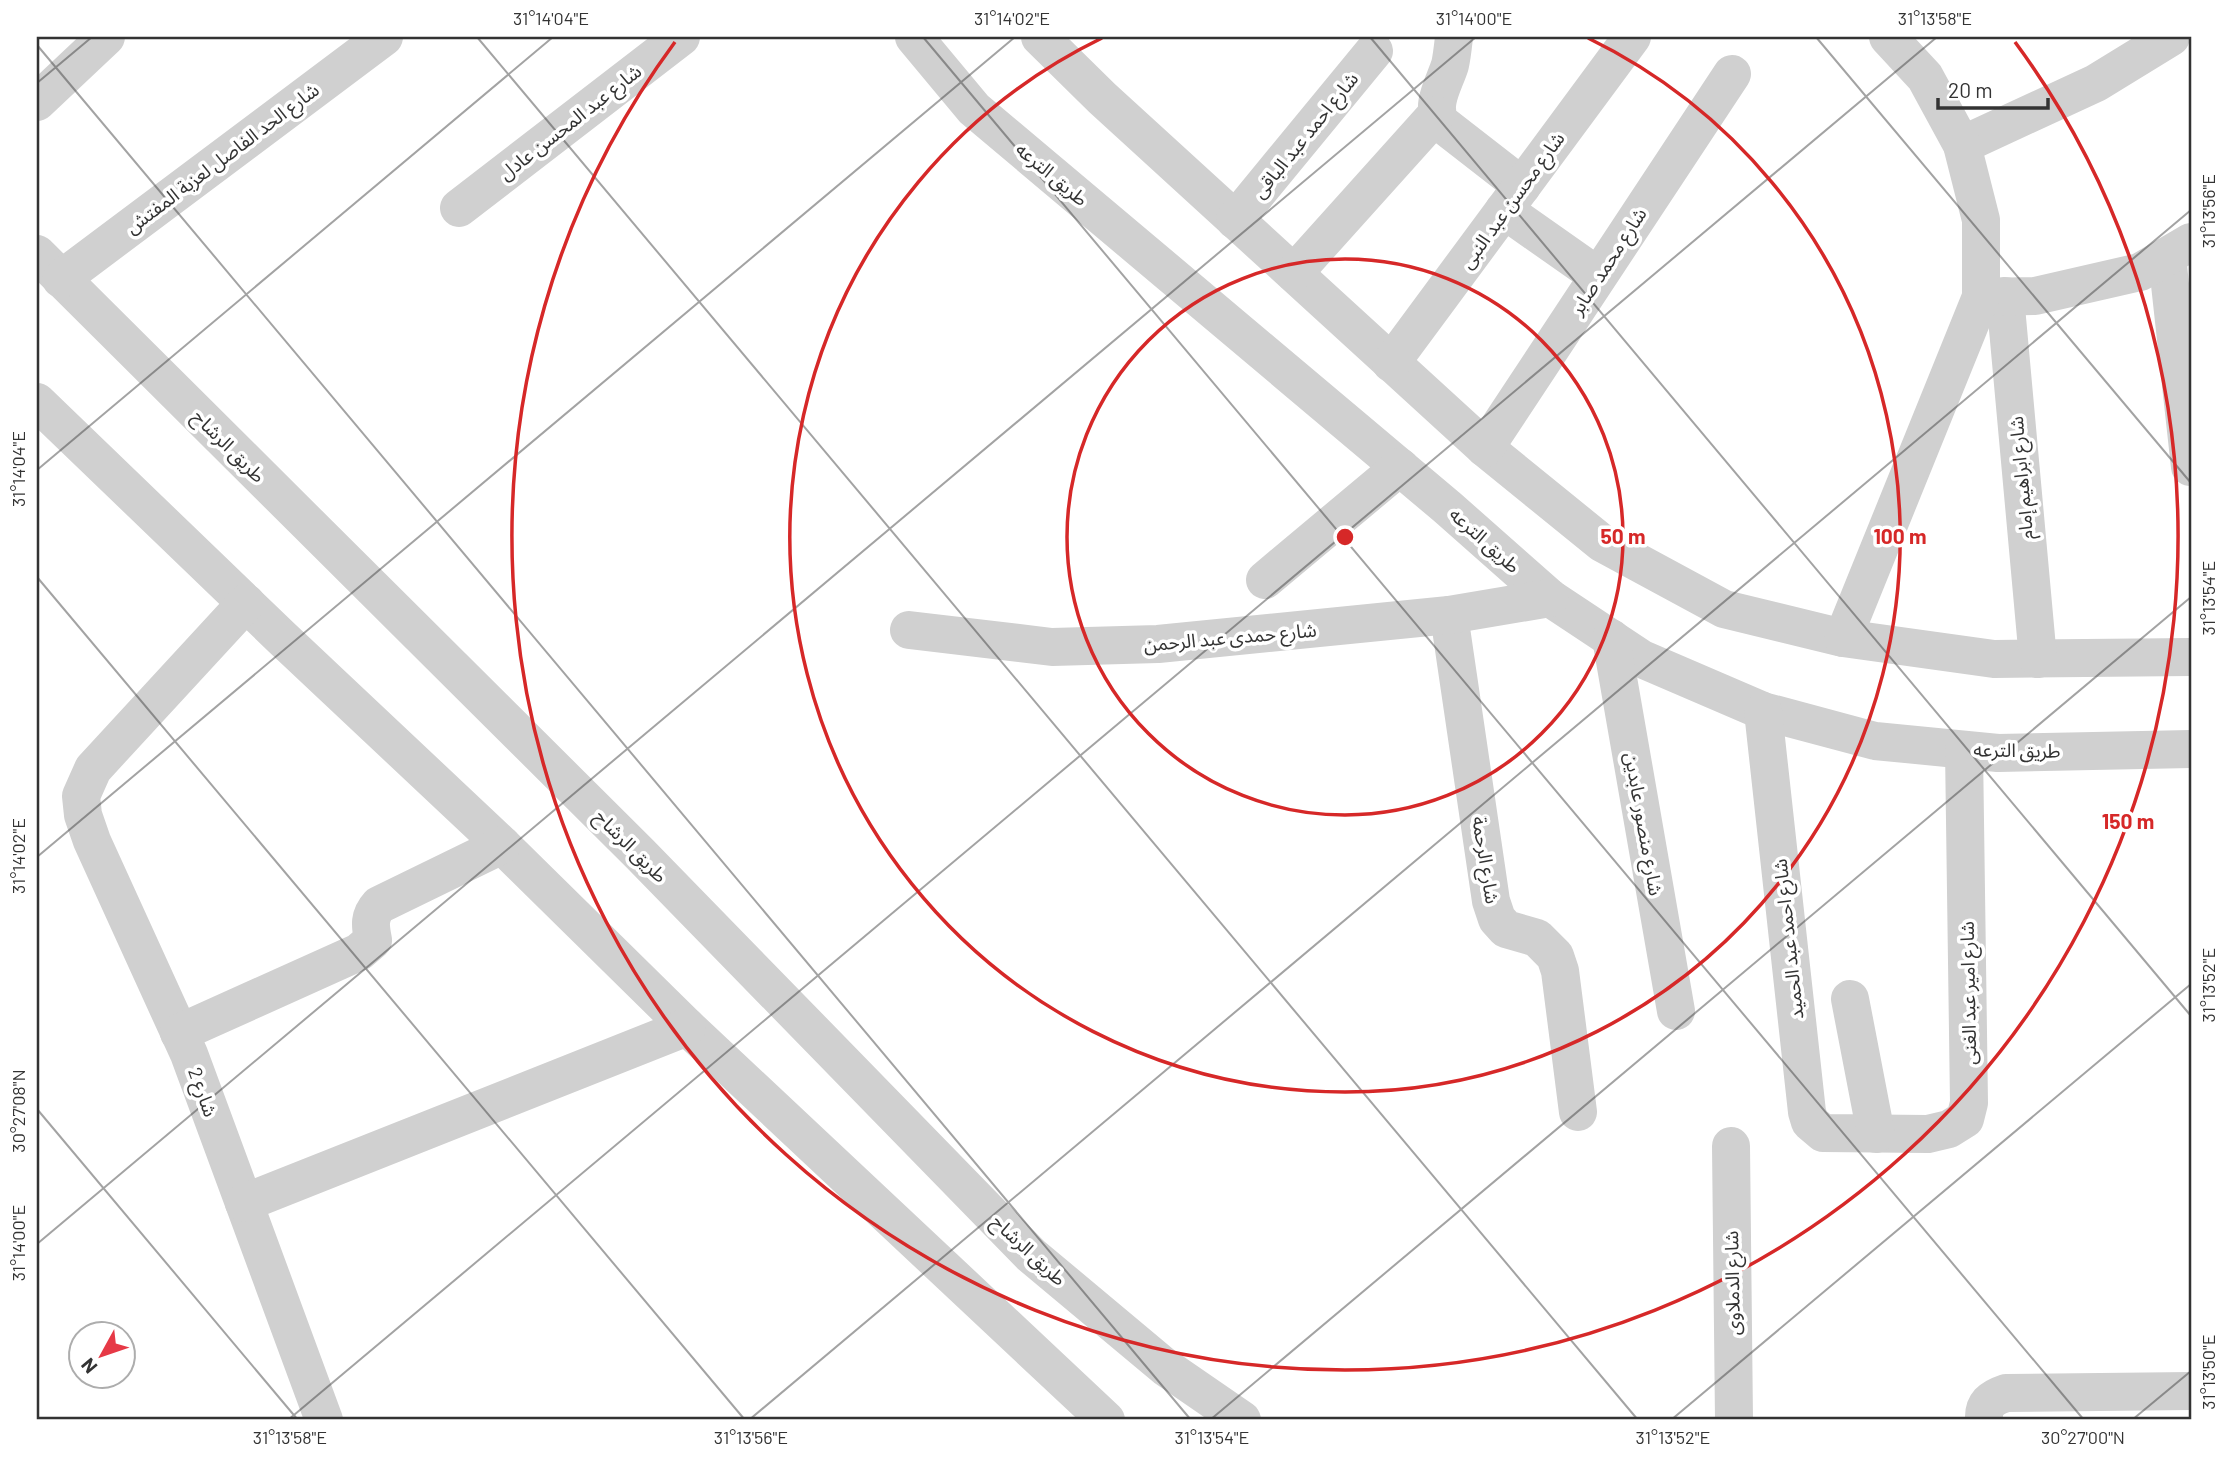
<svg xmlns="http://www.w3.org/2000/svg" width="2228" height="1457" viewBox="0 0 2228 1457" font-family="Barlow,'Noto Sans Arabic',sans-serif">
<rect width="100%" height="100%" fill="#fff"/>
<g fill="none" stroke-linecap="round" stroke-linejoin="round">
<g stroke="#d0d0d0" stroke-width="38">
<polyline points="914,37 974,109 1447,507 1550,598 1642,659 1763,711 1875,741 1998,753 2191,749"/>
<polyline points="1040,37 1102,98 1485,448 1602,543 1724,609 1843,638 1994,659 2191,657"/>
<path d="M1454 37C1453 46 1452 56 1450 65 1444 84 1430 105 1441 123L1522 186"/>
<polyline points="37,102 106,37"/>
<polyline points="1962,145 2096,83 2171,37"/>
<polyline points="459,208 681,37"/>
<polyline points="1504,210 1598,276"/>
<polyline points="1235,220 1374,51"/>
<polyline points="37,254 640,854 1031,1255 1165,1367 1242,1420"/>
<polyline points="2167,257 2190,467"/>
<polyline points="1294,273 1436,115"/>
<polyline points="61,279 384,37"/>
<polyline points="2005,296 2038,659"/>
<polyline points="1981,297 2035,296 2140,272 2191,242"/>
<polyline points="1391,363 1632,37"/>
<polyline points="37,402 282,638 502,845 687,1027 1106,1420"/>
<polyline points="1485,448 1732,74"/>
<polyline points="1265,580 1400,467"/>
<polyline points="246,603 93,769 81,796 83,815 92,841 189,1054 324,1420"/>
<polyline points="1449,615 1491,901 1497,919 1506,929 1537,938 1555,956 1560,971 1578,1112"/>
<polyline points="909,630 1052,647 1158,644 1449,615 1550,598"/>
<polyline points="1611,638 1676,1011"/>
<polyline points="1843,638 1981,297 1981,220 1962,145 1925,77 1888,37"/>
<polyline points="1763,711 1807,1112 1810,1122 1823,1133 1928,1134 1949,1129 1965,1119 1969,1103 1964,750"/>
<polyline points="1850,999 1876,1134"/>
<path d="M179 1033 359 952 373 940C370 925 369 916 379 905L502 845"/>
<polyline points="1731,1146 1734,1420"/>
<polyline points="244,1203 687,1027"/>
<path d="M1984 1420C1983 1404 1991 1398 2006 1393L2191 1391"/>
</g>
</g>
<path fill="none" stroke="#333" stroke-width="2" stroke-opacity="0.45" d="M477 37 1638 1420M923 37 2084 1420M1370 37 2191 1016M1816 37 2191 483M37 45 1191 1420M37 83 92 37M37 470 553 37M37 577 745 1420M37 857 1015 37M37 1109 298 1420M37 1244 1476 37M288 1420 1937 37M749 1420 2191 210M1210 1420 2191 597M1671 1420 2191 984M2132 1420 2191 1371"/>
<g fill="none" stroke="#d62828" stroke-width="3.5">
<circle cx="1345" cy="537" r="278"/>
<path d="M1588 38A555 555 0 1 1 1102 38"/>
<path d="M2015 42A833 833 0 1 1 675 42"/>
</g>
<g text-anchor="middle" stroke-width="7" stroke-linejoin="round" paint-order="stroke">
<g font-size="19" fill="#333" stroke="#fff">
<text transform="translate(570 122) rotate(-38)" y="7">شارع عبد المحسن عادل</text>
<text transform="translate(1305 135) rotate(-51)" y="7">شارع احمد عبد الباقى</text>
<text transform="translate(222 158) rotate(-37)" y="7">شارع الحد الفاصل لعزبة المفتش</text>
<text transform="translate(1052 174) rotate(40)" y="7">طريق الترعه</text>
<text transform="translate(1512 200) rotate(-54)" y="7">شارع محسن عبد النبى</text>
<text transform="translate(1608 261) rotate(-57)" y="7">شارع محمد صابر</text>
<text transform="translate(229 446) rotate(45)" y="7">طريق الرشاح</text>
<text transform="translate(2021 478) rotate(-95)" y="7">شارع ابراهيم إمام</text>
<text transform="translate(1485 540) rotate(42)" y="7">طريق الترعه</text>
<text transform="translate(1230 637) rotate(-5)" y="7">شارع حمدى عبد الرحمن</text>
<text transform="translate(2017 750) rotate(1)" y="7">طريق الترعه</text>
<text transform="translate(1644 824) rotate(80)" y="7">شارع منصور عابدين</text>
<text transform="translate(631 846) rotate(45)" y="7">طريق الرشاح</text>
<text transform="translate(1486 860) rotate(81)" y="7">شارع الرحمة</text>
<text transform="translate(1788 939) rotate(-96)" y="7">شارع احمد عبد الحميد</text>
<text transform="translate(1968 993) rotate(-91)" y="7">شارع امير عبد الغنى</text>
<text transform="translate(203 1092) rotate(70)" y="7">شارع 2</text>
<text transform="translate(1029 1250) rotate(43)" y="7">طريق الرشاح</text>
<text transform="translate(1732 1283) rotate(-91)" y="7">شارع الدملاوى</text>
</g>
</g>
<circle cx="1345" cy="537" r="10" fill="#d62828" stroke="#fff" stroke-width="3.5"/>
<g font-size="21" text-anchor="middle" font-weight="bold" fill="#d62828" stroke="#fff" stroke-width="7" stroke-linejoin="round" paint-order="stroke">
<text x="1623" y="544">50 m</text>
<text x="1900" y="544">100 m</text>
<text x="2128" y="829">150 m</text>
</g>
<rect width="2228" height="1457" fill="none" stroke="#ffffff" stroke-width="77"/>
<g transform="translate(102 1355) rotate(230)"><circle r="33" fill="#ffffff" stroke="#adadad" stroke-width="2"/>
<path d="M0-5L12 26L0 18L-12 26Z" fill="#e63946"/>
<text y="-10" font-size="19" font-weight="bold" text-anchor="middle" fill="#333333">N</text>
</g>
<path d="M1938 98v10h110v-10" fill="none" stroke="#333333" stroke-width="3.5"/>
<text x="1948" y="98" font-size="21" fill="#333333" stroke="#ffffff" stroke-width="5" paint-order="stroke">20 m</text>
<rect x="38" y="38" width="2152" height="1380" fill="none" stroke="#333" stroke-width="2.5"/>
<g font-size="18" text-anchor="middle" fill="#333">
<text x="551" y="25">31°14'04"E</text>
<text x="1012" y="25">31°14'02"E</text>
<text x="1474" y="25">31°14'00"E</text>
<text x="1935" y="25">31°13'58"E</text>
<text transform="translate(2209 211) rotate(-90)" y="6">31°13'56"E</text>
<text transform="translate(19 469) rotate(-90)" y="6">31°14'04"E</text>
<text transform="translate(2209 598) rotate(-90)" y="6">31°13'54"E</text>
<text transform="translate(19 856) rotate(-90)" y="6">31°14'02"E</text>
<text transform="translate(2209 985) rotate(-90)" y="6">31°13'52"E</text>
<text transform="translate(19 1111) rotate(-90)" y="6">30°27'08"N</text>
<text transform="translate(19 1243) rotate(-90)" y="6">31°14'00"E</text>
<text transform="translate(2209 1372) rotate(-90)" y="6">31°13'50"E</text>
<text x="290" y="1444">31°13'58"E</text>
<text x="751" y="1444">31°13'56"E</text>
<text x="1212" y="1444">31°13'54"E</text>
<text x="1673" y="1444">31°13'52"E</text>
<text x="2083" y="1444">30°27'00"N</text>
</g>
</svg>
